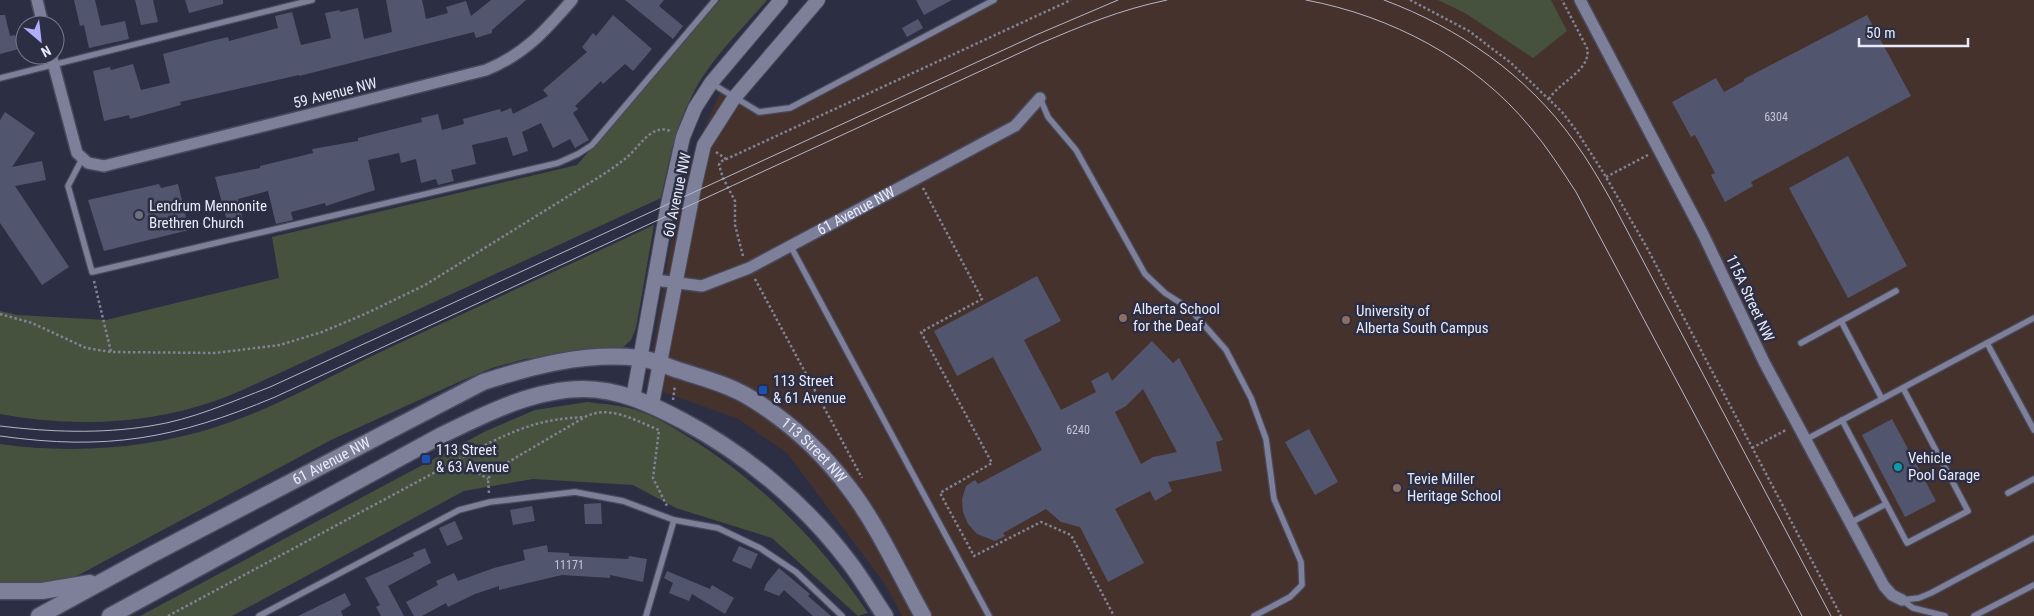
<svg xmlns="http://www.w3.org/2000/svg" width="2034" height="616" viewBox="0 0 2034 616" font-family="'Roboto Condensed',sans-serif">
<rect width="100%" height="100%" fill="#2c2e44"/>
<polygon fill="#46322d" points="994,0 2034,0 2034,616 902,616 885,584 787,453 738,419 647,386 669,253 687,168 721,90 759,112 790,108"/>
<g fill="#46523d">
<path d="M720 0H767C742 30 709 60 692 96 675 128 669 162 661 198L260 382C245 389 230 396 215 401 145 425 71 427 0 414V311L17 315 106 320 279 278 272 237 577 165Z"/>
<polygon points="1438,0 1551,0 1567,31 1533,58 1465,13"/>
<path d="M654 225 636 328 631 340 621 349 525 359 492 368 461 381 331 440 73 578 39 585 0 584V444C72 454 146 449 216 427 277 408 333 374 391 347 479 306 567 266 654 225Z"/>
<path d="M587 402C604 404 620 405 636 410 655 416 674 428 690 438 762 483 821 543 868 613L858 616 772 538 676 508 633 485 533 479 464 491 232 616H140L486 431 535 410Z"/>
</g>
<g fill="#52556e" fill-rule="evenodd">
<polygon points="74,0 95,0 101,26 125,21 129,39 89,48 84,25 80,26"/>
<polygon points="135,0 153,0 158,22 141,25"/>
<polygon points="185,0 223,0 223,4 189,13"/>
<polygon points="386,0 422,0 426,19 448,13 446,7 466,1 471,16 491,0 526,0 492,30 492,33 476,38 474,32 299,76 299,75 180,102 181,105 130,119 129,115 104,121 93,71 110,67 111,70 133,64 141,90 170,83 163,54 211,41 228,37 229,41 278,28 275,16 292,12 301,45 331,38 325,13 340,10 340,12 358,8 364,39 392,32"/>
<polygon points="625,0 664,0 659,6 683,26 673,39"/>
<polygon points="916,0 952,0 924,15"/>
<polygon points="0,15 5,15 10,36 15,35 19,49 0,54"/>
<polygon points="613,15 652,49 633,71 625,64 603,84 601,81 575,106 578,109 573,113 589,140 575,148 570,139 553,148 541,123 522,132 528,151 513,156 507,137 472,145 476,164 451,170 454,181 438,185 436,179 421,183 416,159 401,163 399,153 368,160 375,190 326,206 325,203 291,212 293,220 276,224 268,191 238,199 244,224 229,228 215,177 260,168 260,166 313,153 312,149 358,141 358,138 422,122 421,118 438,114 442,130 464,124 463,119 500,109 501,112 511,108 513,114 548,96 543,90 587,52 582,47 593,33 596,36"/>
<polygon points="1867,15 1911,96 1751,182 1753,186 1725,202 1711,175 1715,173 1695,135 1691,137 1672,102 1716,78 1724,92 1744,81 1744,79"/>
<polygon points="918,19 923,28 907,37 902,28"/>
<polygon points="5,112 35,133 12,167 42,161 46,180 15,186 69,267 42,285 0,223 0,120"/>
<polygon points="1848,156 1907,266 1848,298 1789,188"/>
<polygon points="159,184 161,188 178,184 189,230 104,251 88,200"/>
<path d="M1037 276 1061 321 1024 340 1061 410 1096 392 1091 381 1108 372 1112 381 1152 341 1173 363 1179 358 1223 440 1216 442 1222 471 1168 482 1172 491 1155 501 1150 491 1115 509 1144 563 1108 582 1080 527 1061 522 1046 509 1003 533 1005 536 995 541 977 534 968 524 963 512 962 499 966 486 975 480 978 484 1042 450 993 357 957 376 934 331ZM1143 389 1177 452 1153 457 1141 464 1115 412 1126 406Z"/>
<polygon points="1892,419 1936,501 1905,517 1862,435"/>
<polygon points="1309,429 1338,482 1315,495 1285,442"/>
<polygon points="601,503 602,524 585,524 584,504"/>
<polygon points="532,506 535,521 513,525 510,510"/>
<polygon points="455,521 463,539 447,546 439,528"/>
<polygon points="547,545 548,552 569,553 569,556 628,559 629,556 647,559 643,582 610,575 610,578 562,575 499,590 499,586 475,594 448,607 446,603 422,616 414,616 406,602 438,585 436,581 454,573 458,581 494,568 525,560 523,550"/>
<polygon points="739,546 758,554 751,569 732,561"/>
<polygon points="425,548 431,563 388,586 404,616 381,616 376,607 380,605 365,578 414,556 413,553"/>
<polygon points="779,568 810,594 808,596 831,616 813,616 784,590 779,596 764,590 766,584"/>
<polygon points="667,571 710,589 712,585 734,598 725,614 692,594 689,601 669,593 673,583 664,578"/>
<polygon points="345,593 351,605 341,611 343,616 298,616"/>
</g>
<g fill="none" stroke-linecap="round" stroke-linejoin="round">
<g stroke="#48495c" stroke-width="8">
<g id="service">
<polyline points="0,78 312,0"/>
<polyline points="711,83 759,112 790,108 994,0"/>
<polyline points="1040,98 1048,117 1076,150 1145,274 1165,293 1190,309 1226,350 1251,398 1266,439 1274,499 1301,562 1302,585 1290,597 1254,616"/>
<polyline points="82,159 68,186 92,272 558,163 578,154 592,145 715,0"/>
<polyline points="790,245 989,616"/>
<polyline points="1841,321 1882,399"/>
<polyline points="1801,343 1896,291"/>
<polyline points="1987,343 2034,430"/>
<polyline points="1842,420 1907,543 1968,511 1903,388"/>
<polyline points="1805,440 2034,318"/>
<polyline points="2008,493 2034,479"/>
<polyline points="1850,523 1886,504"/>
<polyline points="1902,600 1919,598 1931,593 2034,538"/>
<polyline points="1902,600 1913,608 1945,616"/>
<polyline points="259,616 459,510 490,502 575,492 623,501 674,520 718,528 760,548 796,572 842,616"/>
<polyline points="646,616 674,520"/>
<polyline points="1974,616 2034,585"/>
</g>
</g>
<g stroke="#48495c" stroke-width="14">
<g id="minor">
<polyline points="37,0 43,25"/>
<polyline points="1580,0 1703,234 1764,362 1884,586 1892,595 1902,600"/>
<path d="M51 55 77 153 88 163 104 166 486 70C525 54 545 31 572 0"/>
<path id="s1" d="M655 280 702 286 749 268 1015 126 1040 98"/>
</g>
</g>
<g stroke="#48495c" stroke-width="16">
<g id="tertiary">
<polyline points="633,398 668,204 683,137 695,108 711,83 781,0"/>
<polyline points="652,404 693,193 704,145 734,98 818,0"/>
</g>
</g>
<g stroke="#48495c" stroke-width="19">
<g id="secondary">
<polyline points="0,591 42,591 90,583"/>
<path id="s2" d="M39 616 149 556 483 382C533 366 585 352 639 358 651 359 666 366 678 370 703 378 730 385 752 399 789 422 823 453 849 488 877 524 900 575 923 616"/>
<path d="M110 616 440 436C483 415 533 389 583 389 619 389 651 404 683 421 747 455 805 504 849 562 862 579 873 598 885 616"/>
</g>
</g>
<g stroke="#818396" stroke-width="2.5" stroke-dasharray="2.5 2.5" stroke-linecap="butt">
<polyline points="1410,0 1469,31 1511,63 1562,112 1576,130 1603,172 1646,246 1841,616"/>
<path d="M1549 99C1560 81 1592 70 1587 48L1562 0"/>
<polyline points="716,152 726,159"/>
<polyline points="1606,177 1648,155"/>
<polyline points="923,188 982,299 921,332 992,463 940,493 974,556 1041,522 1071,535 1114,616"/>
<polyline points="743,256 735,225 735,201 723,178 719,165 720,162 1071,0"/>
<polyline points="755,279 862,478"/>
<polyline points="94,281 111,352"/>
<path d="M0 314 32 323 86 348 111 352 215 353 280 345 322 332 365 314 425 285 604 174C611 169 619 164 626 158 639 148 651 123 670 131"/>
<polyline points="673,400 675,385"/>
<polyline points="1752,448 1786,430"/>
<polyline points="457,460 488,479"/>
<path d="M489 493 488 479 493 471 585 417C609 404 636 421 659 430L653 478 668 508"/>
<path d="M168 616 493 441C528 425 545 419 585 417"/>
</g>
<use href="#service" stroke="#7e809a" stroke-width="5.5"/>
<use href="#minor" stroke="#7e809a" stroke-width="11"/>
<use href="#tertiary" stroke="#7e809a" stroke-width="14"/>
<use href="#secondary" stroke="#7e809a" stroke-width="16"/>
<g stroke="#b4b6c7" stroke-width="1">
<path d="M1306 0C1391 16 1474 59 1530 127 1547 147 1561 169 1576 192L1802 616"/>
<path d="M1384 0C1459 28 1527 75 1574 141 1588 160 1600 181 1612 202L1831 616"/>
<path d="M0 426C50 432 100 434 150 426 191 420 231 402 270 387L1036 35 1118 0"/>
<path d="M0 436C107 451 175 439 275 397L1039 44C1084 25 1119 10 1167 0"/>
</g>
</g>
<circle fill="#6b7280" stroke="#2c2e44" stroke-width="2" cx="139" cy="215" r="5"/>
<g fill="#8d6e63" stroke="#2c2e44" stroke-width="2">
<circle cx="1123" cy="318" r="5"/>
<circle cx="1346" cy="320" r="5"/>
<circle cx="1397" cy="488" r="5"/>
</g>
<g fill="#1a4fb4" stroke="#2c2e44" stroke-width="2">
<rect x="758" y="385" width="10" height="10" rx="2.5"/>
<rect x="421" y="454" width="10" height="10" rx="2.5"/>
</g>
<circle fill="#0f9aa8" stroke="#2c2e44" stroke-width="2" cx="1898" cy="467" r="5"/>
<g text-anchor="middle" stroke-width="5" stroke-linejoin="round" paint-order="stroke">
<g font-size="12" fill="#c2c5d6">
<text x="1776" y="121">6304</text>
<text x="1078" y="434">6240</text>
<text x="569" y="569">11171</text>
</g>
<g font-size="15" fill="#e8eaf9" stroke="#2c2e44">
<text transform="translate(335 93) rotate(-14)" y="5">59 Avenue NW</text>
<text transform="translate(677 195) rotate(-78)" y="5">60 Avenue NW</text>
<text dy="5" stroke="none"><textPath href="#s1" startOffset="219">61 Avenue NW</textPath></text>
<text transform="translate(1750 298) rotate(65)" y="5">115A Street NW</text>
<text dy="5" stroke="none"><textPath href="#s2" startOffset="862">113 Street NW</textPath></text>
<text dy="5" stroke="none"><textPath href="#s2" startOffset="331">61 Avenue NW</textPath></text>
</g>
<g font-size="15" fill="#e8eaf9" stroke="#2c2e44" text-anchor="start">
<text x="149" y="211">Lendrum Mennonite<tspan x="149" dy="17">Brethren Church</tspan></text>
<text x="1133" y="314">Alberta School<tspan x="1133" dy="17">for the Deaf</tspan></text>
<text x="1356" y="316">University of<tspan x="1356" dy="17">Alberta South Campus</tspan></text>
<text x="773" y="386">113 Street<tspan x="773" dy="17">&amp; 61 Avenue</tspan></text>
<text x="436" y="455">113 Street<tspan x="436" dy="17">&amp; 63 Avenue</tspan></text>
<text x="1908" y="463">Vehicle<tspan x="1908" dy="17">Pool Garage</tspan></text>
<text x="1407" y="484">Tevie Miller<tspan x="1407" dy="17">Heritage School</tspan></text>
</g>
</g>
<g transform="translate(40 40) rotate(152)"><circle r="24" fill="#2c2e44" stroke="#77798c"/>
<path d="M0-4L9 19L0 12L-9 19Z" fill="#aeaefb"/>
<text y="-8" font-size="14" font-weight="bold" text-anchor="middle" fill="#e8eaf9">N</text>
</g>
<path d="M1859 38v8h109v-8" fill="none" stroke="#e8eaf9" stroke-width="2.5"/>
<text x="1866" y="38" font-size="15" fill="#e8eaf9" stroke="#2c2e44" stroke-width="4" paint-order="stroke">50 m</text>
</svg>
